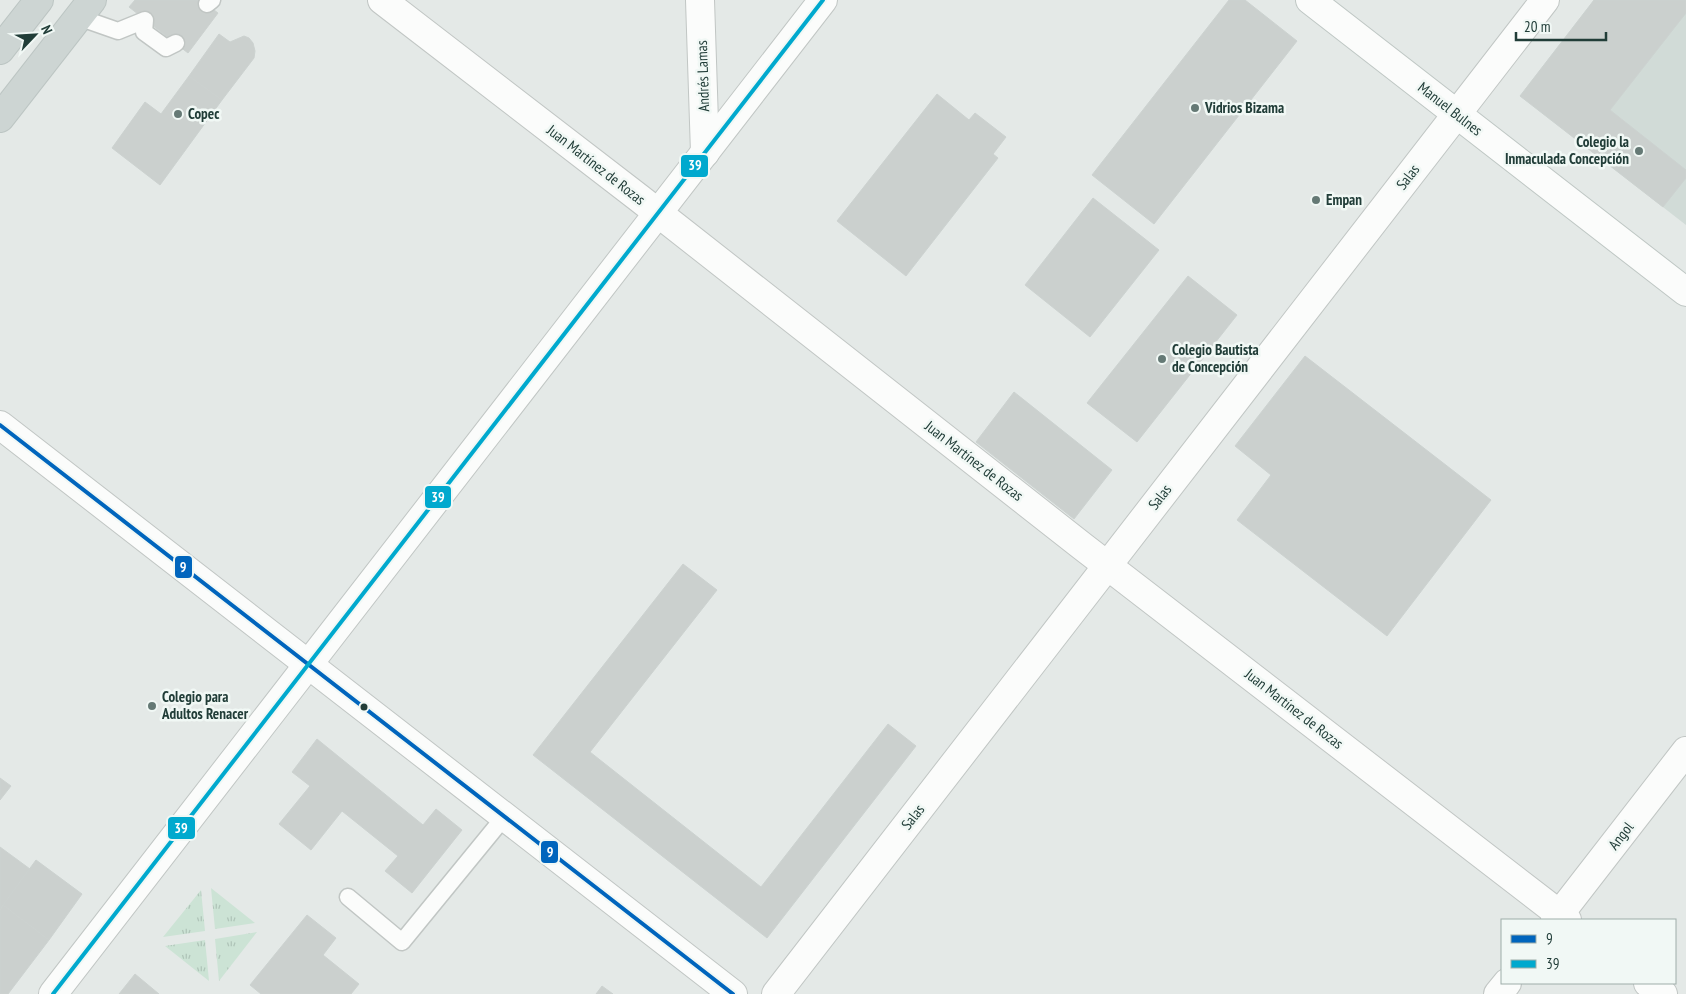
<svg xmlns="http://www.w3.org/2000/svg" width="1686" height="994" viewBox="0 0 1686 994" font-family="'PT Sans Narrow',sans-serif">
<defs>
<pattern id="grass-tufts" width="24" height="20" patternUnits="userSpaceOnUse" patternTransform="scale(1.25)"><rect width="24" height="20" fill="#cce3d5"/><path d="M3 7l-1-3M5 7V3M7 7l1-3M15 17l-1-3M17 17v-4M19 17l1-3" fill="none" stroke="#afc4b8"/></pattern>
</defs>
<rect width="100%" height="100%" fill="#e4e9e7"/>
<polygon fill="#d1dbd7" points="1594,0 1686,0 1686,225 1520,96"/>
<g fill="url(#grass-tufts)">
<polygon points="211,888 255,923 215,929"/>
<polygon points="201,890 205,931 163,937"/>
<polygon points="257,932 219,981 215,939"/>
<polygon points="205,940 209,981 165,946"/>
</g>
<g fill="#cbd0ce" stroke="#ccd2d0">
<polygon points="135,0 201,0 218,13 188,53 129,7"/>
<polygon points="1229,0 1245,0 1297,41 1154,224 1092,175"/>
<polygon points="1594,0 1686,0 1686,13 1610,110 1686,170 1686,178 1663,207 1520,96"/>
<polygon points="219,34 230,42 244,36 249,38 253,43 255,51 254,58 222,100 189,76"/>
<polygon points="189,76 222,100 160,185 112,148 145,102 161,114"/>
<polygon points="937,94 969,120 975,113 1006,137 993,154 998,158 906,276 837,221"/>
<polygon points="1093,198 1159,250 1090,337 1025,285"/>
<polygon points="1188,276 1237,315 1137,442 1087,403"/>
<polygon points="1305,356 1491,500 1387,636 1237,520 1271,475 1235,446"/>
<polygon points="1014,392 1112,470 1074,519 976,442"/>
<polygon points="683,564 717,590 590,752 761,887 888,724 916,746 767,938 533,755"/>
<polygon points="317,739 423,825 436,809 462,830 412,893 385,871 398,856 342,811 311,850 279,824 310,786 292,772"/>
<polygon points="0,778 11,786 0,800"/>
<polygon points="0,847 30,869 0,910"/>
<polygon points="36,860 82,894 49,940 3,905"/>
<polygon points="3,905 49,940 8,994 0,994 0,910"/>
<polygon points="307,915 336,938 323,955 359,984 351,994 261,994 250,985"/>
<polygon points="135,974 159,994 119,994"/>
<polygon points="602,986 613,994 596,994"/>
</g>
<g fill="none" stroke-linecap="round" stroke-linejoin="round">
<g stroke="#c1c6c4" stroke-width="19">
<g id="service">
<polyline points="207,4 212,0"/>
<polyline points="78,17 118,31 145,20 144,32 166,48 176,43"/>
<polyline points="348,897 402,942 505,816"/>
</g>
</g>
<g stroke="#c1c6c4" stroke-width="30">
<g id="minor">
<polyline points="382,0 639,198 1082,546 1567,920"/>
<polyline points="700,0 705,153"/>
<polyline points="1555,920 1686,751"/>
<polyline points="1648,983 1663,994"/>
<polyline points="1498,994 1507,983"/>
</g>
</g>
<g stroke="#c1c6c4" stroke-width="30">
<g id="tertiary">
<polyline points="0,425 733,994"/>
<polyline points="53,994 823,0"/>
<polyline points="776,994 1545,0"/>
</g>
</g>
<g stroke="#bfc7c4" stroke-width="30">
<polyline id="secondary" points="1310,0 1686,292"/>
</g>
<g stroke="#bcc5c3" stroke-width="30">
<g id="primary">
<polyline points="0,50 39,0"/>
<polyline points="0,118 92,0"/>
</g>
</g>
<use href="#service" stroke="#fbfcfb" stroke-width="16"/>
<use href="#minor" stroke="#fbfcfb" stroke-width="28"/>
<use href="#tertiary" stroke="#fbfcfb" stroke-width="28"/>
<use href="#secondary" stroke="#fbfcfb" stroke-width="28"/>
<use href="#primary" stroke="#cdd5d3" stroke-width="28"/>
<g stroke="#f1f8f5" stroke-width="8">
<polyline id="bus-1" points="0,425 733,994"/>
</g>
<g stroke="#f1f8f5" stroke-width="8">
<polyline id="bus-2" points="53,994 823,0"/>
</g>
<use href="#bus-1" stroke="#0065bd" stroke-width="4"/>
<use href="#bus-2" stroke="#00a9ce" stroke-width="4"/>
</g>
<g fill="#657975" stroke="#f1f8f5" stroke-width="2">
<circle cx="1195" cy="108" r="5"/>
<circle cx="178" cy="114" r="5"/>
<circle cx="1639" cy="151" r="5"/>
<circle cx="1316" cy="200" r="5"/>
<circle cx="1162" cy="359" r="5"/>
<circle cx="152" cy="706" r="5"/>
</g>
<circle fill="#213d38" stroke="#f1f8f5" stroke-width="2" cx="364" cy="707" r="4.5"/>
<g text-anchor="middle" stroke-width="5" stroke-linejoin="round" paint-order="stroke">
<g font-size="15" fill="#213d38" stroke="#f1f8f5">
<text transform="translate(703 76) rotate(-92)" y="5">Andrés Lamas</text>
<text transform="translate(1450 109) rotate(38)" y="5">Manuel Bulnes</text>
<text transform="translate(596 165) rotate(38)" y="5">Juan Martínez de Rozas</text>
<text transform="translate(1408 177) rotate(-52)" y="5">Salas</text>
<text transform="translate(974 461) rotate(38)" y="5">Juan Martínez de Rozas</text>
<text transform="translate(1160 497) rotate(-52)" y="5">Salas</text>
<text transform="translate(1294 709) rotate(38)" y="5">Juan Martínez de Rozas</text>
<text transform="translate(913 817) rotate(-52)" y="5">Salas</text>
<text transform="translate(1621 836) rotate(-52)" y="5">Angol</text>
</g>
<g font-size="15" font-weight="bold" fill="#213d38" stroke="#f1f8f5" text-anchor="start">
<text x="1205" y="113">Vidrios Bizama</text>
<text x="188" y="119">Copec</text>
<text x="1629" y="147" text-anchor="end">Colegio la<tspan x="1629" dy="17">Inmaculada Concepción</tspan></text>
<text x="1326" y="205">Empan</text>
<text x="1172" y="355">Colegio Bautista<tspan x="1172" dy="17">de Concepción</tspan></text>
<text x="162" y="702">Colegio para<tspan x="162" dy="17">Adultos Renacer</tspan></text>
</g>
</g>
<g stroke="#f1f8f5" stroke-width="2">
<rect x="680" y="154" width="29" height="24" rx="5" fill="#00a9ce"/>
<rect x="424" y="485" width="28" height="24" rx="5" fill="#00a9ce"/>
<rect x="174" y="555" width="19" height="24" rx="5" fill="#0065bd"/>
<rect x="167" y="816" width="29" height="24" rx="5" fill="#00a9ce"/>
<rect x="540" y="840" width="19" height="24" rx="5" fill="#0065bd"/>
</g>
<g font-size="14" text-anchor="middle" font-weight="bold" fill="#fff">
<text x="695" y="170">39</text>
<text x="438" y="502">39</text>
<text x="183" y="572">9</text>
<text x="181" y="833">39</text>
<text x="550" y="857">9</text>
</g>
<rect x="1501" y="919" width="175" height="65" fill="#f1f8f5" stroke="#9eada9"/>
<rect x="1511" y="935" width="25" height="8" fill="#0065bd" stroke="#9eada9"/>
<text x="1546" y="944" font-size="15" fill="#213d38">9</text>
<rect x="1511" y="960" width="25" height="8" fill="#00a9ce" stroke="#9eada9"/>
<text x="1546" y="969" font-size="15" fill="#213d38">39</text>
<g transform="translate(35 35) rotate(65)" stroke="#f1f8f5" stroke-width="4" paint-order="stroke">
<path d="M0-4L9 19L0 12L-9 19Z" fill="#213d38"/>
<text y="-8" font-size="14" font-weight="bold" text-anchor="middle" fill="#213d38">N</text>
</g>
<path d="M1516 32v8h90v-8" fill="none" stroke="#213d38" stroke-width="2.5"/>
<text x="1524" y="32" font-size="15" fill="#213d38" stroke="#f1f8f5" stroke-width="4" paint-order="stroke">20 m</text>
</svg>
